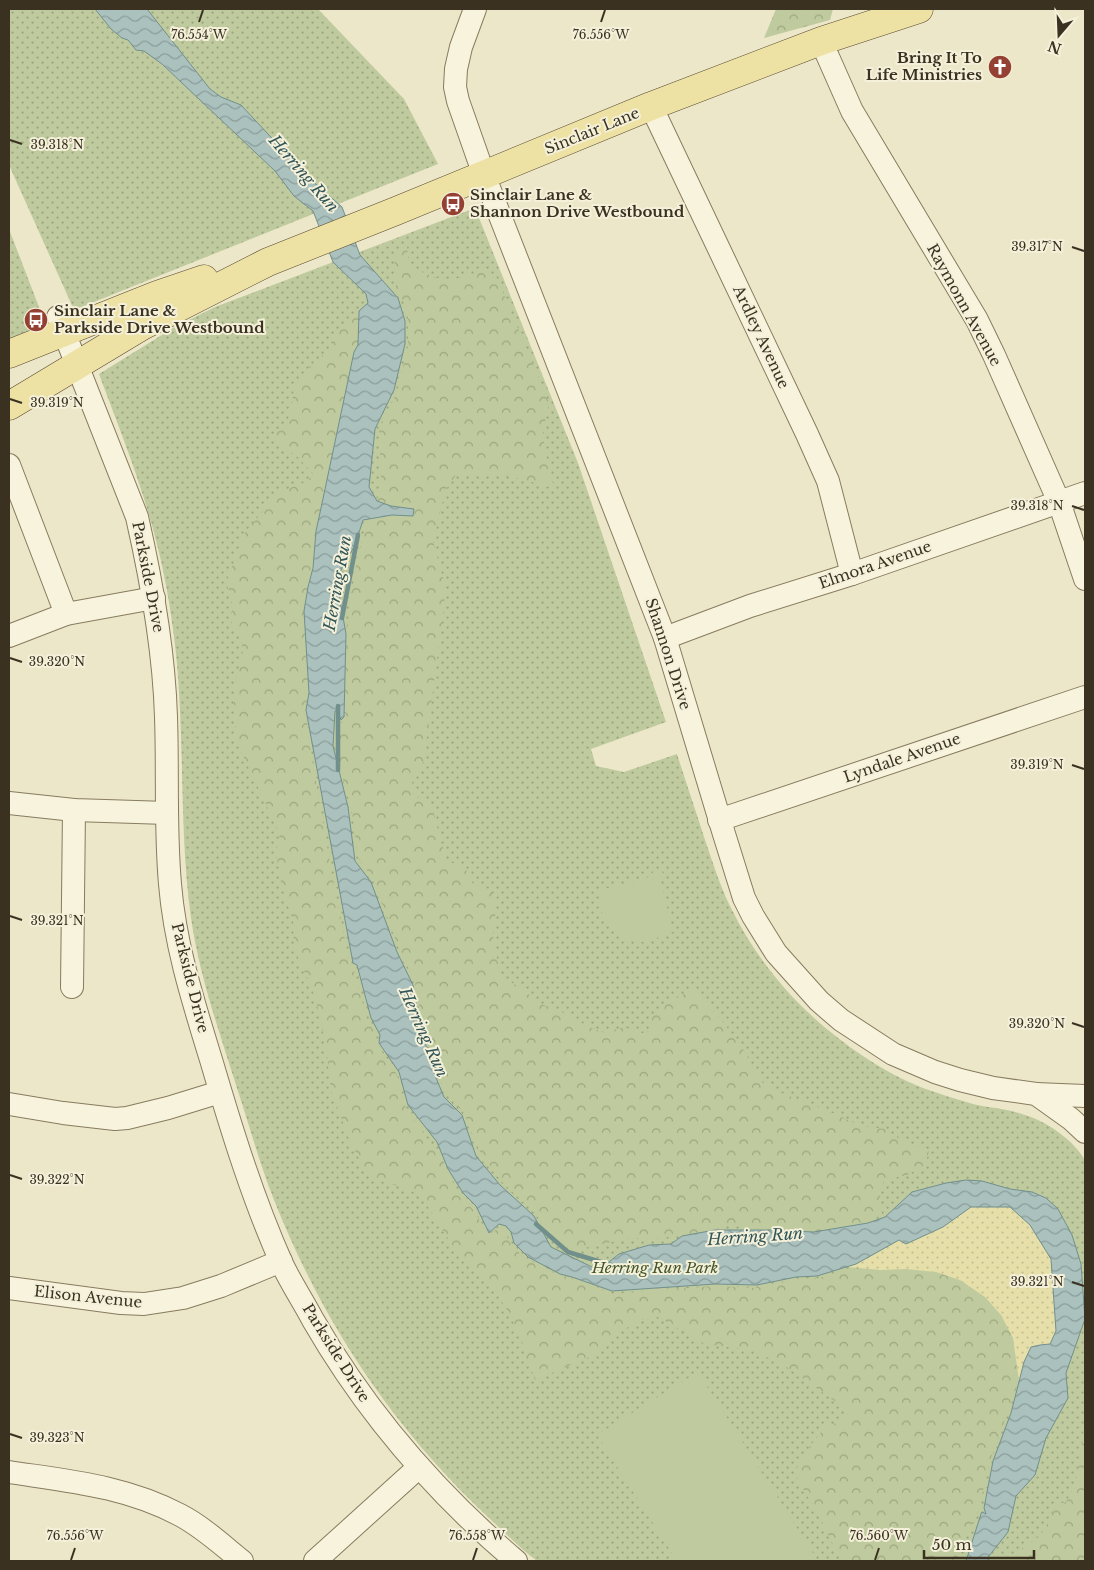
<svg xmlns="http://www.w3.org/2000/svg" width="1094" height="1570" viewBox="0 0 1094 1570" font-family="'Libre Baskerville',serif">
<defs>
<pattern id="grass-dots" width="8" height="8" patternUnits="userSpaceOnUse" patternTransform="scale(1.25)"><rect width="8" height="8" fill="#bfcb9e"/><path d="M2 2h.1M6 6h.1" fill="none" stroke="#9ca580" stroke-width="1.8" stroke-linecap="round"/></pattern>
<pattern id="forest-crowns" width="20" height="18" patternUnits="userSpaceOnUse" patternTransform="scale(1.25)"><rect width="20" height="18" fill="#bfcb9e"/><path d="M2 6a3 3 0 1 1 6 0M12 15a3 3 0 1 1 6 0" fill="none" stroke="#9ca580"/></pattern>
<pattern id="sand-dots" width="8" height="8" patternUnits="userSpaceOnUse" patternTransform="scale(1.25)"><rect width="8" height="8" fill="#e6dfa9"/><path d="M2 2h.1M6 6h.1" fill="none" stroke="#c6c091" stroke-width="1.8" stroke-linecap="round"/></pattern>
<pattern id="water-waves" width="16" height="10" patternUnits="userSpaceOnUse" patternTransform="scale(1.25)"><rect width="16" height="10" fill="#aac1be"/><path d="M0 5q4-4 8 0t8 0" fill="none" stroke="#8b9d9a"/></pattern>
</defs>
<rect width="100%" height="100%" fill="#ede7c9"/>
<g fill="url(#grass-dots)">
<polygon points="9,9 318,9 404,99 438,164 74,310 9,165"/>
<path d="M475 208 578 463 666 722 591 749 596 766 624 772 677 754C686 783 696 811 705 840 713 863 720 886 731 908 761 969 806 1018 863 1056 881 1068 902 1080 923 1088 940 1094 956 1099 973 1104 990 1108 1009 1109 1025 1115 1048 1122 1073 1140 1085 1160V1561H537C520 1548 504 1532 488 1517 392 1427 323 1323 274 1200 259 1162 248 1121 235 1082 218 1028 199 974 191 918 178 825 186 730 174 637 169 596 161 555 149 515 135 467 116 420 99 374L173 328 215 307Z"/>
<polygon points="9,229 44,320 43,324 9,339"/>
</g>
<g fill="url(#forest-crowns)">
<polygon points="776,9 833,9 830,20 764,38"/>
<polygon points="407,246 409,267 437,278 452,280 485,270 497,278 549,403 542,437 554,488 501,474 456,475 446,489 433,541 446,589 424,761 412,783 415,795 432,807 441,842 447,860 466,870 473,884 487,888 497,898 493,936 500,975 525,991 538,1003 564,1013 587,1026 605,1033 624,1027 639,1034 649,1031 653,1015 669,1001 693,990 723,1022 744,1051 762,1082 779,1092 835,1114 852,1122 867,1127 885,1129 901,1140 929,1151 925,1165 907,1175 884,1180 880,1194 882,1214 867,1223 815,1232 769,1230 729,1225 708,1231 655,1239 630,1238 575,1250 555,1244 536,1214 502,1182 480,1152 464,1113 446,1094 437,1071 422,1021 415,982 399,949 373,879 358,858 352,811 333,746 344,717 346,634 357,558 366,526 378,497 381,480 379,430 397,392 408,346 408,318 403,300 396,287 394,251"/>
<path d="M359 311 358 345 354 352 321 508 316 531 313 568 308 587 304 611 309 693 306 710 310 748 333 880 350 965 354 970 367 1019 376 1035V1043L397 1075 406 1108 439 1156 449 1176 462 1198 475 1212 488 1236 499 1227 505 1232 510 1243 523 1257 556 1274 580 1280 613 1294 715 1286 757 1288 797 1279 819 1278 848 1269H906L936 1272 960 1280 985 1297 1001 1315 1013 1338 1019 1381 990 1461 982 1495 976 1504 980 1508C974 1523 956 1546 956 1561H841L819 1516 794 1473 810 1446 826 1426 844 1421 849 1411 781 1363 750 1350 705 1344 658 1317 639 1320 613 1337 592 1356 535 1380 520 1336 509 1313 497 1294 454 1248 422 1197 410 1190 378 1180 365 1169 351 1144 331 1090 326 1047 319 1012 311 985 301 965 294 946 293 921 282 887 276 853 280 834 236 741 234 702 236 679 243 657 241 638 232 627V598L226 583 244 534 263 511 277 493 303 483 314 475 296 455 275 444V432L283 430 291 412 294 387 310 366 330 349 339 330Z"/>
<path d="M1085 1419V1561H1018L1022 1548C1044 1537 1047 1527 1055 1505L1066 1502 1076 1483 1080 1462Z"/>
</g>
<polygon fill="url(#sand-dots)" points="971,1207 1010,1207 1030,1225 1051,1259 1056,1331 1050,1344 1040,1345 1024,1362 1019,1381 1013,1338 1001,1315 985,1297 960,1280 936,1272 906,1269 881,1270 847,1267 868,1258 899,1240 943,1227"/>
<g fill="#bfcb9e">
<path d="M656 869 662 871 664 878 661 882 673 932C663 935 652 941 642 942 630 944 612 932 605 921 600 912 601 900 601 890L649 877Z"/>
<polygon points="698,1372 818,1561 677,1561 597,1435"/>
</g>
<polygon fill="url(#water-waves)" stroke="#71908c" points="95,9 147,9 210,89 221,97 241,105 309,178 342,207 360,255 398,298 405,321 405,344 394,390 375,429 369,487 377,501 391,506 414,509 413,516 392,515 363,520 355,545 340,572 339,594 346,634 344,717 341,720 338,711 335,711 333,746 348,807 355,861 371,882 397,952 413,985 419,1022 434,1073 444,1097 462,1115 476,1156 500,1185 534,1216 551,1247 594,1268 605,1265 619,1254 649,1245 671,1244 682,1236 715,1230 769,1230 814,1232 868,1223 885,1217 912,1192 946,1183 966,1180 982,1181 1010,1189 1032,1192 1046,1198 1058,1209 1072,1235 1081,1264 1085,1319 1066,1373 1068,1398 1046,1438 1035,1475 1016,1496 1008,1532 989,1556 988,1561 966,1561 981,1514 982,1512 986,1514 984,1508 993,1461 1011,1413 1024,1362 1031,1347 1040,1345 1050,1344 1056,1331 1051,1259 1030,1225 1010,1207 971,1207 943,1227 906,1244 899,1240 856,1264 817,1276 796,1277 757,1285 715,1284 612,1291 572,1277 560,1274 528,1257 514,1243 511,1232 506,1226 499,1224 489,1233 476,1206 463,1193 448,1169 437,1142 408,1105 399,1072 379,1043 380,1035 371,1018 357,965 353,963 306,710 309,693 304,611 308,587 313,568 316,531 321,508 354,352 358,345 359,311 368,303 366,294 333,262 313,211 294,196 275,171 162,64 144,51 136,50 128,40 122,38 111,29"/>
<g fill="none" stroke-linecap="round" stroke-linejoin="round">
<g stroke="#71908c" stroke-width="4.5">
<polyline points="342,618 358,535"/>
<polyline points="338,770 338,706"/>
<polyline points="536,1224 568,1252 611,1265"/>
</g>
<g stroke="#887b5f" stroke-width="24">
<g id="minor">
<polyline points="475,9 461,47 456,69 455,87 458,101 484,175 665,638 724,834 744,898 753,916 776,953 819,1001 841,1020 893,1054 935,1072 960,1080 993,1088 1036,1094 1071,1119 1085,1132"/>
<polyline points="821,41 852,111 977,320 994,355 1059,502 1085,579"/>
<polyline points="651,106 807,434 828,481 852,574"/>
<path d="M58 317 137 517C152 583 164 649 166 717 168 772 165 828 170 884 175 946 194 1004 212 1063 232 1131 253 1199 282 1264 291 1283 303 1301 313 1320 366 1412 435 1492 516 1561"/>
<polyline points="9,465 66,614"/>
<polyline points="9,636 66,614 154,598"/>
<polyline points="665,638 750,606 852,574 1085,493"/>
<polyline points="9,803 74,810 167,813"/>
<polyline points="719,820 1085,697"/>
<polyline points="72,987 74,810"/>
<polyline points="1036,1094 1085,1096"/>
<polyline points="9,1104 63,1113 115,1119 127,1118 168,1108 220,1092"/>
<polyline points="9,1288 121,1303 144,1304 183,1298 221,1286 281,1261"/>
<path d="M9 1472C68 1481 126 1486 180 1515 203 1527 222 1545 242 1561"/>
<polyline points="315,1561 419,1467"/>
</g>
</g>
<g stroke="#574932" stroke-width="29">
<g id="major">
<polyline points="9,354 157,295 204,279"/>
<polyline points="9,406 142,326 268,262 396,211 651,106 821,41 919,9"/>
</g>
</g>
<use href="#minor" stroke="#f7f3dd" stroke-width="22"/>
<use href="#major" stroke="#ede1a4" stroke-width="28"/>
</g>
<path fill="none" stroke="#3a3121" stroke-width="2" d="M199 22 203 10M601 22 605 10M10 140 22 144M1072 247 1084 251M10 399 22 403M1072 506 1084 510M10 658 22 662M1072 765 1084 769M10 916 22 920M1072 1023 1084 1027M10 1175 22 1179M1072 1282 1084 1286M10 1434 22 1438M71 1560 75 1548M473 1560 477 1548M875 1560 879 1548"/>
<defs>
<g id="church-disc" transform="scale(1.25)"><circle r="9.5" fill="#944032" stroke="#f4f0d9"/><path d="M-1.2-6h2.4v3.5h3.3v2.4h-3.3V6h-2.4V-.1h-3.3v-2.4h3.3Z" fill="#fff"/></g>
<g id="bus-disc" transform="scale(1.25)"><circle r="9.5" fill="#944032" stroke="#f4f0d9"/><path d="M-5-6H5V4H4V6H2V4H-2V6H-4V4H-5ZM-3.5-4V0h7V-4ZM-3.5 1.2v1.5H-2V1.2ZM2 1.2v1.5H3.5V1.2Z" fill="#fff"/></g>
</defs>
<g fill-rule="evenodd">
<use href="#church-disc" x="1000" y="67"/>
<use href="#bus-disc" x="453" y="204"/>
<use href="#bus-disc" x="36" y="320"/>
</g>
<g text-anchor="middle" stroke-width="4" stroke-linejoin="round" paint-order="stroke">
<g font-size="15" font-weight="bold" fill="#3a3121" stroke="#f4f0d9" text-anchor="start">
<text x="982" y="63" text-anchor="end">Bring It To<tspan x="982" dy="17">Life Ministries</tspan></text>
<text x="470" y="200">Sinclair Lane &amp;<tspan x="470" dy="17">Shannon Drive Westbound</tspan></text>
<text x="54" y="316">Sinclair Lane &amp;<tspan x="54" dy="17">Parkside Drive Westbound</tspan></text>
</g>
<g font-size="15" fill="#3a3121" stroke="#f4f0d9">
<text transform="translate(592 131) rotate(-22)" y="5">Sinclair Lane</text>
<text transform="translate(964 305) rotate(61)" y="5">Raymonn Avenue</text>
<text transform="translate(761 337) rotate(65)" y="5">Ardley Avenue</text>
<text transform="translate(875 565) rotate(-19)" y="5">Elmora Avenue</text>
<text transform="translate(148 577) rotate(79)" y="5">Parkside Drive</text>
<text transform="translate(668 654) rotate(72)" y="5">Shannon Drive</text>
<text transform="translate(902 758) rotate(-19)" y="5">Lyndale Avenue</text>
<text transform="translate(190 978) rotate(76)" y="5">Parkside Drive</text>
<text transform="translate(88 1297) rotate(6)" y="5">Elison Avenue</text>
<text transform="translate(336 1353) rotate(58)" y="5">Parkside Drive</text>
</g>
<g font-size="15" font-style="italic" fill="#435529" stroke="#f4f0d9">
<text x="655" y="1273">Herring Run Park</text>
</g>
<g font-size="16" font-style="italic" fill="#325558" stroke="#f4f0d9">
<text transform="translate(304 173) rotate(49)" y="6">Herring Run</text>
<text transform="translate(337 583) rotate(-80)" y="6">Herring Run</text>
<text transform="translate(424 1032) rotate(66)" y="6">Herring Run</text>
<text transform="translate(755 1236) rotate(-4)" y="6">Herring Run</text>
</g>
</g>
<g font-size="12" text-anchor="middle" fill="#3a3121" stroke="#f4f0d9" stroke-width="4" stroke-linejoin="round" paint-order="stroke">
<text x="199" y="39">76.554°W</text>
<text x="601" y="39">76.556°W</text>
<text x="57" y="149">39.318°N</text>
<text x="1037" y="251">39.317°N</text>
<text x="57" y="407">39.319°N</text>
<text x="1037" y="510">39.318°N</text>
<text x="57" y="666">39.320°N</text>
<text x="1037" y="769">39.319°N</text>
<text x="57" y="925">39.321°N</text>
<text x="1037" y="1028">39.320°N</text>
<text x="57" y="1184">39.322°N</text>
<text x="1037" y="1286">39.321°N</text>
<text x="57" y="1442">39.323°N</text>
<text x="75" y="1540">76.556°W</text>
<text x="477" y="1540">76.558°W</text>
<text x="879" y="1540">76.560°W</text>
</g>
<rect width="1094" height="1570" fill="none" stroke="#3a3121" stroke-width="20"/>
<g transform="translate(1059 35) rotate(199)" stroke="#f4f0d9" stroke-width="4" paint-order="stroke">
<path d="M0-4L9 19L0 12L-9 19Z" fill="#3a3121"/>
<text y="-8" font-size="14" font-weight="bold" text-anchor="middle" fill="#3a3121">N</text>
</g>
<path d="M924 1550v8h110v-8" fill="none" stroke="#3a3121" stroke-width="2.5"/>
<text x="932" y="1550" font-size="15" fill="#3a3121" stroke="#f4f0d9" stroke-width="4" paint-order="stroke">50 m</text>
</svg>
